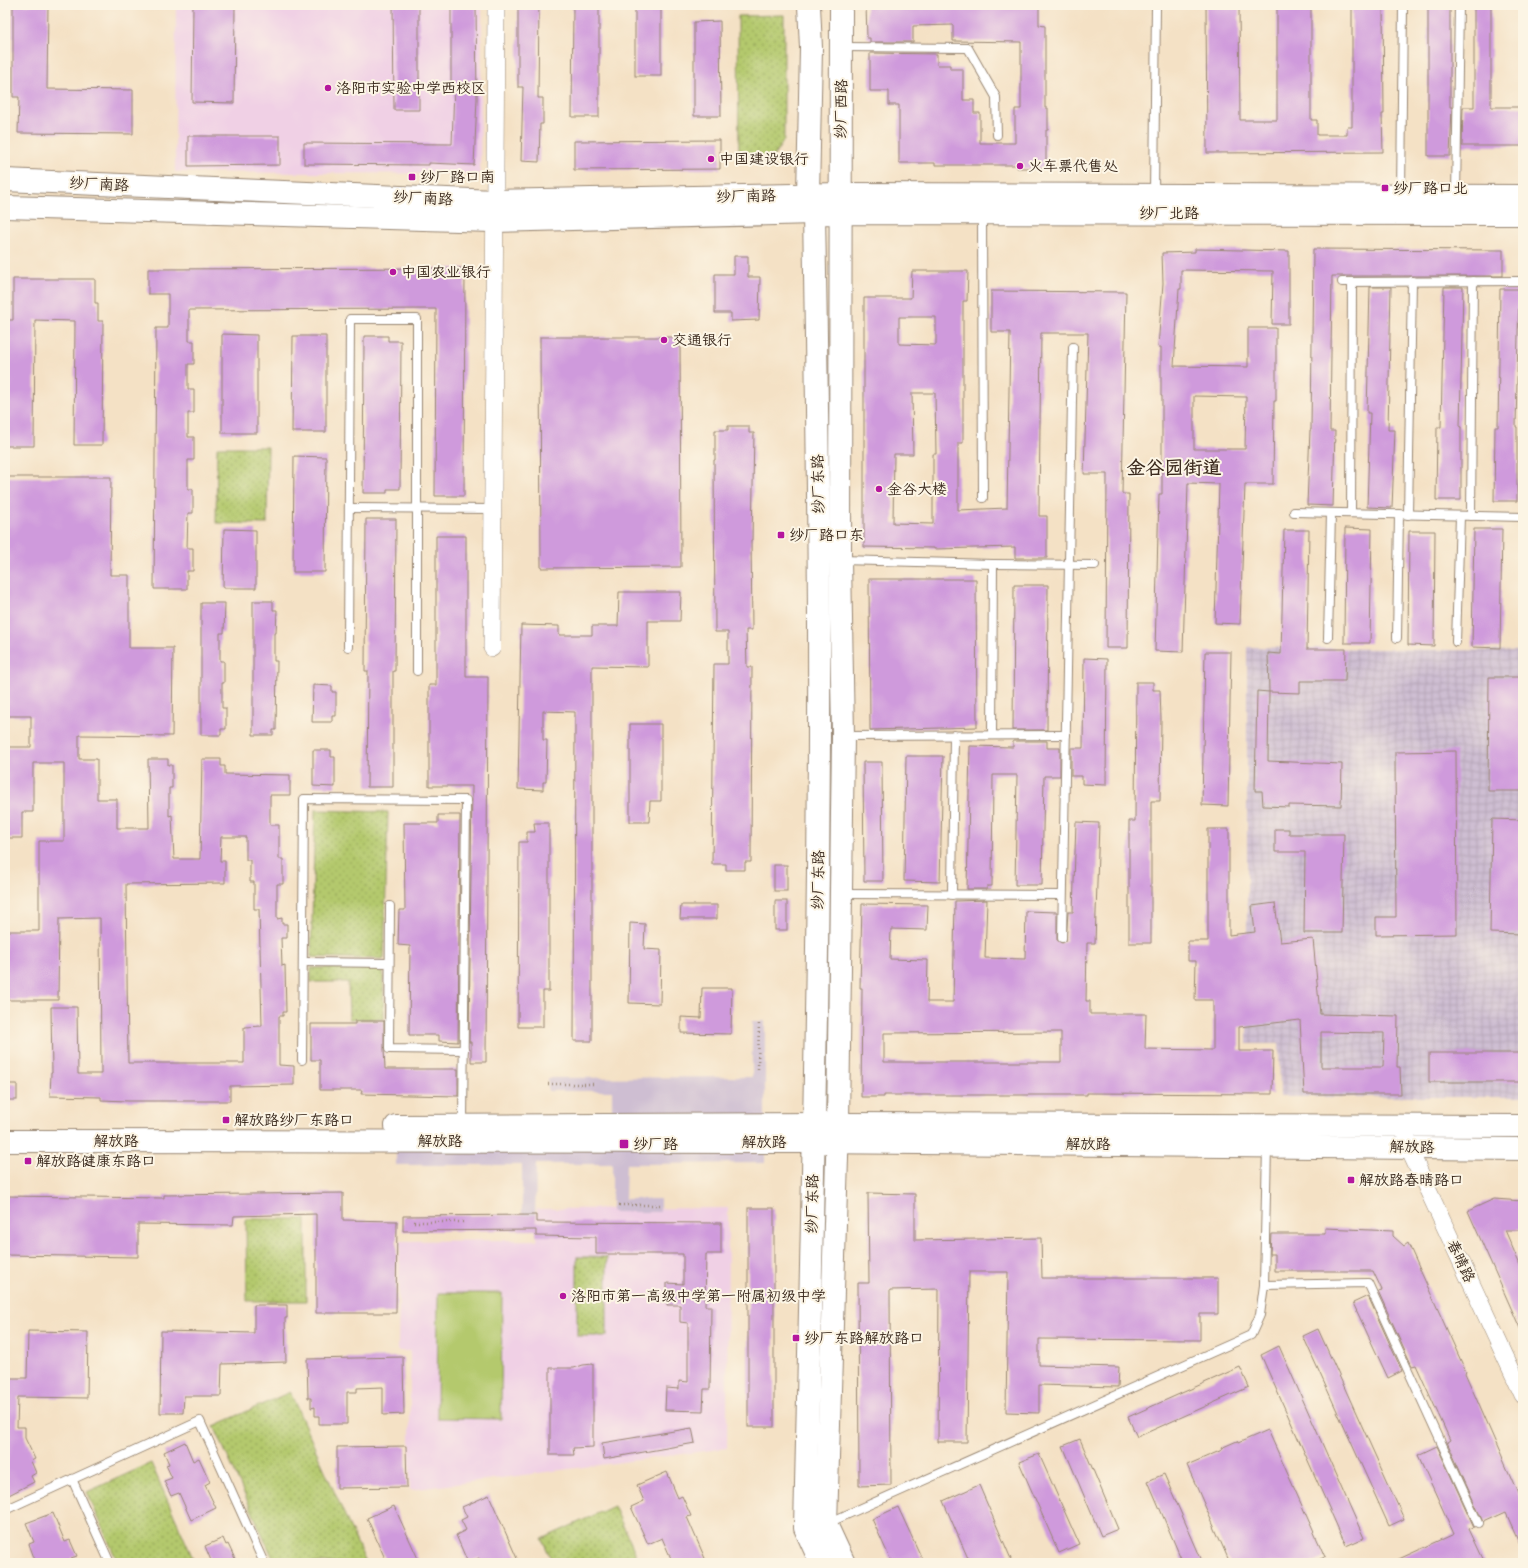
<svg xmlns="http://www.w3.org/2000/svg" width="1528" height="1568" viewBox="0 0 1528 1568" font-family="'Architects Daughter','LXGW WenKai TC',sans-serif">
<defs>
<pattern id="industrial-grid" width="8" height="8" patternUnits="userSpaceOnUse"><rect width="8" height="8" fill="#cebed2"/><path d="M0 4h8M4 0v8" fill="none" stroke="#b2a3b4"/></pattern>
<pattern id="grass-dots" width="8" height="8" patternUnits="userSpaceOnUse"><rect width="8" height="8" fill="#b4c96d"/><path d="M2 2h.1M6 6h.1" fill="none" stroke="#94a359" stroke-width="1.8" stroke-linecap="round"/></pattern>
</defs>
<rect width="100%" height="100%" fill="#fcf5e5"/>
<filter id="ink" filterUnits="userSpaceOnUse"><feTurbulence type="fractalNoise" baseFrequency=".025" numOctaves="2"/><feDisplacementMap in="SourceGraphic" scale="8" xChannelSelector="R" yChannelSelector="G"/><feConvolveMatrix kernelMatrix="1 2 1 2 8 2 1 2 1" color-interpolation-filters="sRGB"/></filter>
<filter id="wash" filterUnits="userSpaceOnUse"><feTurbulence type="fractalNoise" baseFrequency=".012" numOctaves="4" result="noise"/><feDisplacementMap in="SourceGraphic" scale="16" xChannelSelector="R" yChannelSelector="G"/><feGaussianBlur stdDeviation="0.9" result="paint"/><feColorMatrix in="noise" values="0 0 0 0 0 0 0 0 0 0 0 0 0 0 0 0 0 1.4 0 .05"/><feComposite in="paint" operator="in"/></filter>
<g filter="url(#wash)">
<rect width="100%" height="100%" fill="#f4e1c5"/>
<g fill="#f0d0e5">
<polygon points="176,5 482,5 480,174 175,172"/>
<polygon points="728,1208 727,1448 410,1490 410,1351 398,1351 400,1241 537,1240 537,1209"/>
</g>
<polygon fill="url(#industrial-grid)" points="1247,647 1523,651 1523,1097 1280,1097 1279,1044 1247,1044"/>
<polygon fill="#cebed2" points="752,1021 765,1021 765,1163 626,1164 625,1199 660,1199 660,1212 612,1212 612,1164 536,1164 535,1227 407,1228 407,1216 522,1215 522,1165 396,1165 396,1126 612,1125 612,1091 548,1091 548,1078 752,1077"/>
<g fill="url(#grass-dots)" stroke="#787a46">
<polygon points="784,15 784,140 770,162 739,162 738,16"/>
<polygon points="217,447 268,447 267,524 216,523"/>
<polygon points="315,810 388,812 384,959 311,957"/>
<polygon points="383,967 384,1019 349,1019 348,982 311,982 311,968"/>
<polygon points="246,1219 306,1219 306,1301 247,1301"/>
<rect x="577" y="1257" width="30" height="79"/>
<polygon points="290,1392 366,1563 275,1563 214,1426"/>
<polygon points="151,1463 195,1563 118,1563 87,1492"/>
<polygon points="614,1506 640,1563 553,1563 542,1539"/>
</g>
<polygon fill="#b4c96d" stroke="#787a46" points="438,1293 502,1293 501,1419 437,1418"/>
<g id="blocks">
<g fill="#cf9adc" fill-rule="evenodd">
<polygon points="13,5 48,5 47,89 133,90 133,134 18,133 19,97 13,97"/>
<polygon points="193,5 235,5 234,103 192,102"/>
<polygon points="393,5 419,5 419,110 394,110"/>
<polygon points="451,5 476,5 477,99 474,165 429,163 429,165 304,164 304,143 452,144 454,87 451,87"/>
<polygon points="518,5 539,5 538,98 543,98 543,124 540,124 539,162 521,161 523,87 518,87"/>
<polygon points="573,5 599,5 599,117 572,117"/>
<rect x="635" y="5" width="26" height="71"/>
<polygon points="866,5 1039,5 1039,25 1045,26 1045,108 1048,108 1048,130 1046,130 1046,168 1017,168 1017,165 935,165 935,163 899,163 899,105 889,105 889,91 870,91 870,53 937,54 937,65 950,65 950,69 963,69 963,100 974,100 974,113 980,113 980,143 1015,143 1015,109 1021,109 1021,42 953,41 953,25 913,26 913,42 870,42 870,38 867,38"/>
<polygon points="1206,5 1239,5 1240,120 1277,120 1277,5 1311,5 1311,120 1317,120 1317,135 1347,135 1347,127 1352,127 1352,5 1383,5 1384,114 1382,114 1383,152 1207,153"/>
<polygon points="1428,5 1450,5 1450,107 1452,107 1450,156 1428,156"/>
<polygon points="1474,5 1491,5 1491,107 1523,107 1523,146 1462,146 1463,107 1474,107"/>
<polygon points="720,21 721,116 694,116 694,22"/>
<polygon points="188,136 280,136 280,165 188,166"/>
<polygon points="720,140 720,169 574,170 574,141"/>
<path d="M1195 249 1289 251V324H1272L1273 271 1181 270V289H1179L1174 366 1248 367V328H1276V401H1274L1273 484H1245L1240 624 1215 623 1219 484 1188 483 1183 652 1155 651 1159 494H1162V396H1161V347H1158L1163 283 1162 253 1195 252ZM1194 396 1246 397 1245 449H1194Z"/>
<polygon points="1313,249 1503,250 1503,276 1332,276 1330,431 1335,431 1333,506 1307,505 1310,430 1311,430"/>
<polygon points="734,256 748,256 748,277 760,277 759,320 731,321 731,313 715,313 715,274 734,274"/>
<polygon points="465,268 464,496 435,496 436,309 189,310 189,341 194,341 194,364 188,364 188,389 194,389 194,413 188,413 188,437 194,437 194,460 188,460 188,489 193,489 193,513 188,513 187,548 193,548 193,571 187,571 187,589 154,589 156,328 168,328 168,294 148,294 148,269"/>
<path d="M912 271H968L967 301H963V443H958V510L1007 508 1010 332H991V291L1126 292 1122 494H1129L1128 648H1106L1107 474H1084L1088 333H1041L1039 516H1047V558H1015V547L934 549V548L864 547V298H911ZM899 317H936V345L899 344ZM912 393H935L936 454H933V524L893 523 894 454H913Z"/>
<polygon points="13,279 95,279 95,303 98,303 98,321 103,321 102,445 74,445 75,321 35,320 34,446 5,446 5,320 13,320"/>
<polygon points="1370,287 1391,287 1388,430 1395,430 1392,508 1367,507 1370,413 1367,413"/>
<polygon points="1444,287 1463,287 1460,427 1461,427 1461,500 1436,500 1437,427 1441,427"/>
<polygon points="1500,289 1519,289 1516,427 1517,427 1517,501 1494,501 1495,427 1498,427"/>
<polygon points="222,334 257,335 257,433 222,433"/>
<polygon points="293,336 326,336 326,432 292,432"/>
<polygon points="364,336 388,336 388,341 401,341 400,489 387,489 387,493 363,493"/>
<polygon points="540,337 680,337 681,567 541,568"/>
<polygon points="728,426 749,426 749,433 754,433 752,540 751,540 752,630 746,630 747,667 752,667 751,862 745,862 745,870 726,870 726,864 712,864 714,664 728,664 728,632 715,632 714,460 715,460 715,430 728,430"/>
<polygon points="294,456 326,457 325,572 293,572"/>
<path d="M5 477H111L110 575H129V648H173L172 736 79 735V759H97V799H117V828H149L148 759H168V765H172V788H169V816L172 815 174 859H200L202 759H221V766H225V774L290 775V795H270V825H279V859H283V884H277V919L282 918V924H287V938H281L282 966 285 965 286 1012H283V1016H279V1065L294 1066V1085L230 1086V1101H128L101 1100V1097L50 1096 51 1073H52L51 1007H77L78 1074H101L100 918 59 919 58 1000H5V931H39V841H64V763H33V812H22V838H5V747H31V716H5ZM221 837H246V860H250V882H254V909H259L262 1026 244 1027V1063H128L126 884 225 883V861H220Z"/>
<polygon points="366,519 396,519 395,671 393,671 393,787 367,787 368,671 365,671"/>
<polygon points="1345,528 1372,529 1370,643 1344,643"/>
<polygon points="224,529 256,530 256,588 223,588"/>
<polygon points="1474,529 1502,529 1500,648 1472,647"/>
<polygon points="1284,530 1309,530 1307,649 1346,649 1345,681 1300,681 1300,693 1269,692 1268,653 1281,654"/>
<polygon points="1409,531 1435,531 1434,646 1408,645"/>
<polygon points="436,536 466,536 466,677 488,677 486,1062 471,1062 471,1042 469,1042 472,786 429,786 429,685 436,685"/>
<polygon points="869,579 976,579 977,727 870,730"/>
<polygon points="1014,585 1048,585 1047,730 1013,730"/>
<polygon points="619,592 681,592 680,621 648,621 648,667 592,666 592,1041 574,1041 575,712 543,711 543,740 547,740 546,782 543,782 543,790 518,789 521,625 559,626 559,635 592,635 592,626 618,626"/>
<polygon points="253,601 273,601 273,610 277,610 276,633 274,633 274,661 277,661 276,730 273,730 273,735 253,735"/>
<polygon points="201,603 225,603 224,633 220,633 220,661 224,661 224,683 222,683 222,708 226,708 226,729 221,729 221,735 201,735"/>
<polygon points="1205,652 1231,652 1228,806 1202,805"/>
<polygon points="1084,658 1107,659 1106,785 1082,784 1082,776 1071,776 1071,748 1083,748"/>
<polygon points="1489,677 1523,677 1523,791 1488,791"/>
<polygon points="1136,682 1153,682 1153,690 1160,690 1161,719 1160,801 1151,801 1151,943 1129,943 1129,821 1135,821"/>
<polygon points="313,685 332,686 332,692 336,692 336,716 332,716 332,722 312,722"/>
<polygon points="1257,691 1269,692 1268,761 1342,764 1341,806 1289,805 1289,807 1263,806 1262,791 1255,791"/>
<polygon points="630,724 661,724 661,801 650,801 649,822 630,822"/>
<polygon points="1013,741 1047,741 1047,748 1060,748 1060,776 1044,776 1042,885 1015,885 1017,775 993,775 992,886 987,886 987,889 967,889 970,746 1013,747"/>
<polygon points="313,750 331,750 331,757 335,757 335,787 313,786"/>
<polygon points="1456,751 1457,934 1376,935 1376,917 1396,917 1395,752"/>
<polygon points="906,756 943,756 940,882 904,881"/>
<polygon points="863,762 882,762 883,881 864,881"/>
<polygon points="438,815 460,815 458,1042 439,1041 439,1035 409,1035 410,946 398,945 399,910 405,910 404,823 438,823"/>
<polygon points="1492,819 1523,820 1521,934 1490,933"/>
<path d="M1076 822 1099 823 1095 943H1087L1086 1001H1090V1014H1146L1145 1049 1213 1050V1000H1195L1196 961H1188V941H1208V829H1229V935L1255 932 1252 906 1275 903 1280 942 1313 939 1320 1014 1398 1016 1397 1067H1400L1401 1094H1304L1300 1020 1239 1027V1051H1273L1272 1094 1087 1093V1095H884V1097H861L862 988H860L862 904 928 905 927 930 891 929 890 959 928 960 927 1002H953L955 901 987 900 985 958 1025 959 1026 911 1057 912V940L1062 943 1066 941 1068 912H1073ZM1061 1032V1062H884V1033ZM1321 1032 1384 1033 1383 1067H1321Z"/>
<polygon points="534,823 549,823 549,991 543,991 543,1027 518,1027 519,842 527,842 527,832 535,832"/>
<polygon points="1275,829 1289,829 1289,834 1344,834 1342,933 1304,933 1305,852 1275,852"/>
<rect x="774" y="865" width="13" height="26"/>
<rect x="775" y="901" width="12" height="29"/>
<polygon points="681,905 717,905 717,919 680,919"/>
<polygon points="630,923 645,924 644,949 661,950 660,1004 629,1003"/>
<polygon points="702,988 732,988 731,1034 681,1033 681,1017 701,1018"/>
<polygon points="355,1021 384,1021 384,1049 385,1069 458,1069 458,1096 361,1094 362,1090 320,1090 320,1060 311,1060 311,1024 355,1024"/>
<rect x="1429" y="1053" width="94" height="29"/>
<rect x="5" y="1084" width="12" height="16"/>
<polygon points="343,1193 343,1220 397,1221 396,1313 316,1313 316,1214 234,1216 233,1225 138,1224 138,1257 5,1255 5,1196 164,1198 164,1195"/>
<polygon points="868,1193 915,1194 915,1240 1041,1238 1042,1278 1218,1278 1218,1314 1200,1314 1200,1340 1039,1339 1039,1365 1119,1367 1118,1387 1039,1385 1039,1413 1006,1412 1008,1272 969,1272 967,1442 938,1442 939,1289 890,1290 891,1485 859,1486 858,1283 869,1283"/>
<polygon points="1494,1199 1523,1201 1523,1230 1505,1230 1523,1272 1523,1335 1468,1211"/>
<rect x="748" y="1208" width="26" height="219"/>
<polygon points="536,1215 536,1222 721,1223 721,1254 706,1254 705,1306 711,1306 710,1389 704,1389 703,1411 665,1410 666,1388 679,1389 679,1381 688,1382 688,1323 680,1322 680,1305 667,1305 667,1283 683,1284 683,1254 596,1254 596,1237 536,1236 536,1230 403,1231 403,1216"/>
<polygon points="1325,1228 1393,1231 1393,1236 1404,1246 1408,1243 1466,1372 1465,1373 1523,1505 1523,1552 1505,1512 1483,1522 1447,1442 1450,1440 1416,1365 1412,1366 1378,1291 1382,1290 1373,1271 1275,1271 1275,1254 1270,1254 1271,1234 1325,1234"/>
<polygon points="1368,1296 1402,1371 1388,1378 1353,1303"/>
<polygon points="254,1305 287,1305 287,1318 285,1318 286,1362 222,1364 221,1396 184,1396 183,1413 160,1413 161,1331 254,1333"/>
<polygon points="1318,1329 1404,1519 1389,1526 1303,1336"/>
<polygon points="28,1331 88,1332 87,1398 18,1397 17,1427 25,1427 25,1438 35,1459 31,1461 36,1473 31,1476 34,1482 5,1497 5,1378 27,1378"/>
<polygon points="1279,1346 1364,1538 1346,1546 1261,1355"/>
<polygon points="403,1357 404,1414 383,1415 383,1387 357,1388 357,1392 347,1392 347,1424 319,1424 319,1416 315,1416 315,1407 311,1408 311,1398 308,1398 307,1359"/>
<polygon points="593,1364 593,1447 573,1448 574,1455 550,1455 550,1368 574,1368 583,1365"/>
<polygon points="1240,1367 1249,1387 1137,1437 1128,1417"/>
<polygon points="692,1428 695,1443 604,1459 602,1443"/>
<polygon points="1268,1430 1325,1557 1311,1563 1230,1563 1187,1465 1222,1450 1221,1448 1237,1441 1238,1443"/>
<polygon points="1080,1439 1118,1529 1101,1536 1063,1446"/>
<polygon points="185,1442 193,1461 199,1458 210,1482 205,1485 216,1508 191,1520 179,1493 171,1496 164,1481 172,1478 166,1465 169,1464 164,1452"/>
<polygon points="406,1446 407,1487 337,1488 337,1447"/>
<polygon points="1437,1446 1474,1527 1469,1529 1485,1563 1390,1563 1454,1534 1418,1455"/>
<polygon points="1039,1454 1079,1544 1059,1553 1019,1462"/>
<polygon points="667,1472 678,1498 682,1496 691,1516 687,1517 707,1563 673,1563 662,1538 648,1544 631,1507 644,1501 637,1485"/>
<polygon points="1164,1474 1203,1563 1183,1563 1148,1481"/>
<polygon points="979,1485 1011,1559 1002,1563 970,1563 943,1501"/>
<polygon points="489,1495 519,1563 481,1563 479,1558 468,1563 456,1535 466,1530 461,1520 467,1517 462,1507"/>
<polygon points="394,1506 420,1563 387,1563 367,1518"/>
<polygon points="898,1507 924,1563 892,1563 872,1519"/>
<polygon points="53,1513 65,1542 70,1540 77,1556 71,1558 73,1563 36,1563 29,1544 34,1542 26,1523"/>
<polygon points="223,1538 226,1545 228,1544 237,1563 212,1563 205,1546"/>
</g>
</g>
</g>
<g filter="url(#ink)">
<use href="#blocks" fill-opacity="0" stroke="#988672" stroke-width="1"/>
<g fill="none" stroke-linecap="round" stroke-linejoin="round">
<g stroke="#988672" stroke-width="10">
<g id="service">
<polyline points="842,47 968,48 996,97 997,135"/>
<polyline points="1154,194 1156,5"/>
<polyline points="1401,195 1403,5"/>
<polyline points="1456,195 1459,5"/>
<polyline points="982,213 983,498"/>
<polyline points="1342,282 1523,281"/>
<polyline points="349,508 492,509"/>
<polyline points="1294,512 1523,517"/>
<polyline points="1351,513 1352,282"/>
<polyline points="1408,515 1412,281"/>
<polyline points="1471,516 1473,281"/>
<polyline points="841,560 993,564 1095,565"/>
<polyline points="1328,638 1331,513"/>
<polyline points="1397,638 1399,514"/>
<polyline points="1456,642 1460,516"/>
<polyline points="348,647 350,319 417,319 417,671"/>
<polyline points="992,735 993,564"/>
<polyline points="844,736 1066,735"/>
<polyline points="842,894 1062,895"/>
<polyline points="952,895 954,735"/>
<polyline points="390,906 389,1049 464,1050"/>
<polyline points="1062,938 1073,347"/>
<polyline points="303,962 389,963"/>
<polyline points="302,1060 304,799 466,800 463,1124"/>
<polyline points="1267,1146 1264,1285 1368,1283 1478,1523"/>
<polyline points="72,1479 110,1563"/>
<polyline points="5,1510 200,1421 264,1563"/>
<polyline points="828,1523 1251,1335 1260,1315 1264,1285"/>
</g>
</g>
<g stroke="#988672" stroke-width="18">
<g id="minor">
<polyline points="492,648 496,5"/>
<polyline points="1407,1137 1408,1147 1523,1395"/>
</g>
</g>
<g stroke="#988672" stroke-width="24">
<g id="secondary">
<path d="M809 5 811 48 808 195 814 213C817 387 820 561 819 735 818 1000 811 1264 805 1528L821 1563"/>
<polyline points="841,5 840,560 843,736 838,1124 826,1524 844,1563"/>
<polyline points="5,180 494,201 840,194 1523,196"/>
<polyline points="5,207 493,221 814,213 1523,214"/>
</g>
</g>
<g stroke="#988672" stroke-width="24">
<g id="primary">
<polyline points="396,1126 838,1124 1523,1126"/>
<polyline points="5,1141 814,1142 1523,1149"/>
</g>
</g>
<g stroke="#988672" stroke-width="2.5" stroke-dasharray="1 3" stroke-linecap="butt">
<polyline points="758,1069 759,1021"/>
<polyline points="548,1084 596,1084"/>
<polyline points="619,1205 660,1205"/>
<polyline points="414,1222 463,1222"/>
</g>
<use href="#service" stroke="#fff" stroke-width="8"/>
<use href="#minor" stroke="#fff" stroke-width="17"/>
<use href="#secondary" stroke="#fff" stroke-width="22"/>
<use href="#primary" stroke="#fff" stroke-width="22"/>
</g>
</g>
<g fill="#b5179e" stroke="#fcf5e5" stroke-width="1.5">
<circle cx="328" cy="88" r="4"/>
<circle cx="711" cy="159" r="4"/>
<circle cx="1020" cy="166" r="4"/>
<rect x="408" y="173" width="8" height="8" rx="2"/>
<rect x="1381" y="184" width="8" height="8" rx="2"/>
<circle cx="393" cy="272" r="4"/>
<circle cx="664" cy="340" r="4"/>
<circle cx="879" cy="489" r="4"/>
<rect x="777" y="531" width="8" height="8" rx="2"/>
<rect x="222" y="1116" width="8" height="8" rx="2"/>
<rect x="619" y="1139" width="10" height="10" rx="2"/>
<rect x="24" y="1157" width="8" height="8" rx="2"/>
<rect x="1347" y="1176" width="8" height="8" rx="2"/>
<circle cx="563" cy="1296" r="4"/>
<rect x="792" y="1334" width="8" height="8" rx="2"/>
</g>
<g text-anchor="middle" stroke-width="4" stroke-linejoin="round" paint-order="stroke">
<g font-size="15" fill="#3b2a1e" stroke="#fcf5e5" text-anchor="start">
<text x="336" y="93">洛阳市实验中学西校区</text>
<text x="719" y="164">中国建设银行</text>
<text x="1028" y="171">火车票代售处</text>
<text x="420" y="182">纱厂路口南</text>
<text x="1393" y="193">纱厂路口北</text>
<text x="401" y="277">中国农业银行</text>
<text x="672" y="345">交通银行</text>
<text x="887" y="494">金谷大楼</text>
<text x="789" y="540">纱厂路口东</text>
<text x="234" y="1125">解放路纱厂东路口</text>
<text x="633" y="1149">纱厂路</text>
<text x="36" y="1166">解放路健康东路口</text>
<text x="1359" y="1185">解放路春晴路口</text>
<text x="571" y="1301">洛阳市第一高级中学第一附属初级中学</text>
<text x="804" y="1343">纱厂东路解放路口</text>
</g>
<g font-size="15" fill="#3b2a1e" stroke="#fcf5e5">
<text transform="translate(841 109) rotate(-89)" y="5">纱厂西路</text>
<text transform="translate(99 184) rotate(3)" y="5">纱厂南路</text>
<text transform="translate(746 196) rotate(-1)" y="5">纱厂南路</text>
<text transform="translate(423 198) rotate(3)" y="5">纱厂南路</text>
<text x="1169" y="218">纱厂北路</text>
<text transform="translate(818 484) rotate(-91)" y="5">纱厂东路</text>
<text transform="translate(818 880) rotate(-89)" y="5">纱厂东路</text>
<text x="116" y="1146">解放路</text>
<text x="440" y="1146">解放路</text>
<text x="764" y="1147">解放路</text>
<text x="1088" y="1149">解放路</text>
<text transform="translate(1412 1147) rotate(1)" y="5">解放路</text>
<text transform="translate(812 1204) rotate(-89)" y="5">纱厂东路</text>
<text transform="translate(1461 1261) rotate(65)" y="5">春晴路</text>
</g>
<g font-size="19" font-weight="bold" fill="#3b2a1e" stroke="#fcf5e5">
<text x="1174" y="474">金谷园街道</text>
</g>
</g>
<rect width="1528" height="1568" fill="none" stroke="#fcf5e5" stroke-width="20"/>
</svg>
